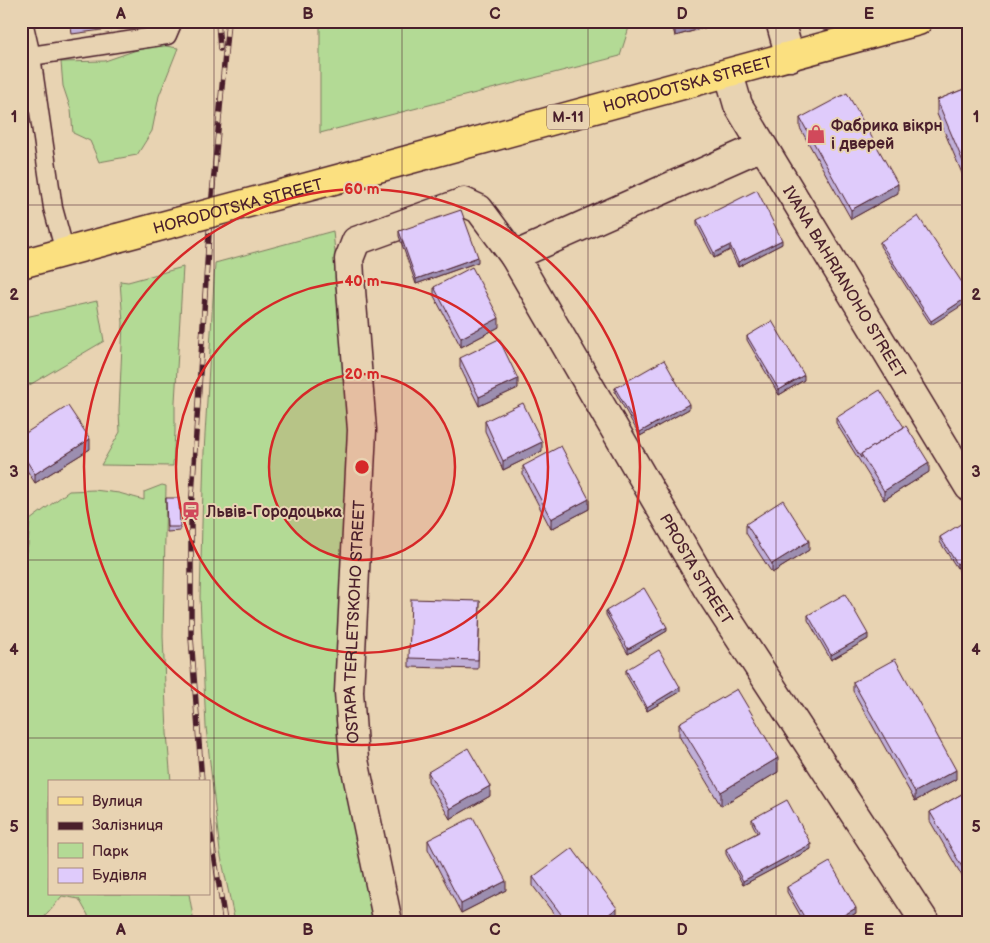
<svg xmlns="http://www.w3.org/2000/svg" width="990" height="943" viewBox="0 0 990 943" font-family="'Balsamiq Sans',sans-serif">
<rect width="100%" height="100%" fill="#e8d3b2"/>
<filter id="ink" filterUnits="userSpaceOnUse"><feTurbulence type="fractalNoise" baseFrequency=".02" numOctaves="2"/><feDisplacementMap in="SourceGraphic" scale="10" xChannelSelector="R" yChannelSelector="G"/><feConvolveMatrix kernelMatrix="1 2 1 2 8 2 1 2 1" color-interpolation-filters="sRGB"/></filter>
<g filter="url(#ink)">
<g fill="#b3da95" stroke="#7e7c60">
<polygon points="320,21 631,21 620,56 320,133"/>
<polygon points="154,44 178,48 159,96 152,131 137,155 99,162 90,141 73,133 71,110 63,86 61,62 105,61"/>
<polygon points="333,231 349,405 344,541 377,922 235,922 220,852 206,727 200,597 204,452 215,263"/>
<polygon points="183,267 175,402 175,432 173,466 101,465 120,432 119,411 123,323 120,281 128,282"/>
<polygon points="97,301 104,341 21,390 21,318"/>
<path d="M162 485 166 486 163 636 167 733 171 782H49V894H189L194 922H88V915L79 899 62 896C56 903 45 919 37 922 32 923 26 921 21 919V569L28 545 30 520 69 491 94 490 119 493 144 500V492Z"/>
</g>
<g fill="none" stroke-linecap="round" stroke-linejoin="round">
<g stroke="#4a1f2b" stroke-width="21">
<g id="lane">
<polyline points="23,21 31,56 53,208 65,252"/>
<polyline points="31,56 167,35 173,21"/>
</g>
</g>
<g stroke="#4a1f2b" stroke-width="31">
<g id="street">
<polyline points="780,21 790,57"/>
<path id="s1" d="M729 74 738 105 969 487"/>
<polyline points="514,256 762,146"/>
<path id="s2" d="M388 922 354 760 349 692 362 430 350 277 349 259 356 241 464 202 479 209 514 256 707 588 925 922"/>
</g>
</g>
<g stroke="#4a1f2b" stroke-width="31">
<g id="primary">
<path id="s3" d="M345 177 918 21"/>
<polyline points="21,264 117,238"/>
</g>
</g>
<use href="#lane" stroke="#e8d3b2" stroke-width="18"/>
<use href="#street" stroke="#e8d3b2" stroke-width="28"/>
<use href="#primary" stroke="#fbe080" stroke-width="28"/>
<g stroke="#4a1f2b" stroke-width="5.5">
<g id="rail">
<polyline points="218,21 220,49"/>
<polyline points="202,782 191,637 191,511 210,218 228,21"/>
<polyline points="209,823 225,922"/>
</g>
</g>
<use href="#rail" stroke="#e8d3b2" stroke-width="4" stroke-dasharray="11" stroke-linecap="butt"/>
<g stroke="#4a1f2b" stroke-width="31" stroke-linecap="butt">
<g id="primary-bridge">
<path id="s4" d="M117 238 345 177"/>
</g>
</g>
<use href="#primary-bridge" stroke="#fbe080" stroke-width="28"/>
</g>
<g fill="#c0afd8" stroke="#4a1f2b">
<polygon points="70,21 124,21 124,27 72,34"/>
<polygon points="671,21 729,21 675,36"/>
<polygon points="969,87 964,178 937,114 937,100"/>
<polygon points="800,118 898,193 851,219 800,128"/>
<polygon points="697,220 782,244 738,267 730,250 714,258 697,225"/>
<polygon points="399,231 478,262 416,284 399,236"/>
<polygon points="880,242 969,293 931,325 880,246"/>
<polygon points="434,287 499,327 461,347 434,296"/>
<polygon points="747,336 804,380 779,395 747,340"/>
<polygon points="460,358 518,388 479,406 460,367"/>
<polygon points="615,388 689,409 640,436 615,392"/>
<polygon points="836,418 929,472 884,500 836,423"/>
<polygon points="485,421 542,451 503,470 485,431"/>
<polygon points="21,436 90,449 35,483 21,461"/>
<polygon points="523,466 589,509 551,529 523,475"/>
<polygon points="166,498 180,527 180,531 167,532"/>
<polygon points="969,522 969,588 959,571 959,567 957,568 940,542 940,537"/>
<polygon points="746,524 809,550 772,573 746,533"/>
<polygon points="480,601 478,669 409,667 409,658"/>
<polygon points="606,611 667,631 628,654 606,615"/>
<polygon points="808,615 868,639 831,660 808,620"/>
<polygon points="626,670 680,692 647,711 626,675"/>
<polygon points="853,682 956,779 915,801 853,691"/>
<polygon points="679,723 778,772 721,806 679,736"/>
<polygon points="969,738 969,759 964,750 964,741"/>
<polygon points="428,772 490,796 450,819 428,781"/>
<polygon points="969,790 969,888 930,821 930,812"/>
<polygon points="752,819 811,849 743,885 726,854 726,849 757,833 752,823"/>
<polygon points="428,840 506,890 461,913 428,849"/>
<polygon points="533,877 617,917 612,922 560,922 533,886"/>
<polygon points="787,887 856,913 841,922 804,922 787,892"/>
</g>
<g fill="#9c8eb0" stroke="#4a1f2b">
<polygon points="695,21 729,21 675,36 675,27"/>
<polygon points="969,162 969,176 964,178 964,164"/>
<polygon points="898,184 898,193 851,219 851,210"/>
<polygon points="782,240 782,244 738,267 738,262"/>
<polygon points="730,245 730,250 714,258 714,253"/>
<polygon points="478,257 478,262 416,284 416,279"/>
<polygon points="969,296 969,301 931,325 931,321"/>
<polygon points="499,318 499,327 461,347 461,338"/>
<polygon points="804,375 804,380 779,395 779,390"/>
<polygon points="518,379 518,388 479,406 479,397"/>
<polygon points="689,404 689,409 640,436 640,432"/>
<polygon points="90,439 90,449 35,483 35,474"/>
<polygon points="542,442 542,451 503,470 503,461"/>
<polygon points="929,463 929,472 884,500 884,491"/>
<polygon points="589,499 589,509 551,529 551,519"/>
<polygon points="809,541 809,550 772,573 772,564"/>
<polygon points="969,556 969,561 957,568 957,564"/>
<polygon points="667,627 667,631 628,654 628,649"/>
<polygon points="868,634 868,639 831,660 831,655"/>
<polygon points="680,687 680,692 647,711 647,707"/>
<polygon points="778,758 778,772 721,806 721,792"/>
<polygon points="956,770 956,779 915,801 915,792"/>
<polygon points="490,786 490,796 450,819 450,809"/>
<polygon points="811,844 811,849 743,885 743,881"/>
<polygon points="506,881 506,890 461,913 461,904"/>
<polygon points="617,908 617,917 612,922 599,922"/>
<polygon points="856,908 856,913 841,922 832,922"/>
</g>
<g fill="#dfcbfb" stroke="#4a1f2b">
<polygon points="673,21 695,21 675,27"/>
<polygon points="969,87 969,162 964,164 937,100"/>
<polygon points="847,93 898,184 851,210 800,118"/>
<polygon points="757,190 782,240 738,262 730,245 714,253 697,220"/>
<polygon points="461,210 478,257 416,279 399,231"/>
<polygon points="918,216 969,293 969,296 931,321 880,242"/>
<polygon points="472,267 499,318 461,338 434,287"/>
<polygon points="772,321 804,375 779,390 747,336"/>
<polygon points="499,339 518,379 479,397 460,358"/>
<polygon points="664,360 689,404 640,432 615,388"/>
<polygon points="880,390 904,427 861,454 861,458 836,418"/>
<polygon points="523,403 542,442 503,461 485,421"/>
<polygon points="68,406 90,439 35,474 21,452 21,436"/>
<polygon points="906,426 929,463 884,491 861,454"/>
<polygon points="561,446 589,499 551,519 523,466"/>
<polygon points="166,498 179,498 180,527 167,527"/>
<polygon points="783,500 809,541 772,564 746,524"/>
<polygon points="967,520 969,522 969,556 957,564 940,537"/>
<polygon points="969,560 969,583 959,566"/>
<polygon points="644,588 667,627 628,649 606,611"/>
<polygon points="845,594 868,634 831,655 808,615"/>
<polygon points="411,599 480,601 478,660 409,658"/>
<polygon points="659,650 680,687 647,707 626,670"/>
<polygon points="895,659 956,770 915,792 853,682"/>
<polygon points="737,689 778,758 721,792 679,723"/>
<polygon points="969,738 969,749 964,741"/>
<polygon points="468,748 490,786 450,809 428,772"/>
<polygon points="969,790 969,879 930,812"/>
<polygon points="787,800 811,844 743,881 726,849 759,832 752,819"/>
<polygon points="473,817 506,881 461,904 428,840"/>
<polygon points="572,848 617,908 599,922 567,922 533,877"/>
<polygon points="830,862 856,908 832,922 807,922 787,887"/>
</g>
</g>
<path fill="none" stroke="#4a1f2b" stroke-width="1" stroke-opacity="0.55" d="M214 21V922M402 21V922M588 21V922M776 21V922M21 205H969M21 383H969M21 560H969M21 738H969"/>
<circle cx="362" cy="467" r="93" fill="#d62828" fill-opacity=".12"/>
<g fill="none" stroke="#d62828" stroke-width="2.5">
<circle cx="362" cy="467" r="93"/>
<circle cx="362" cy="467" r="186"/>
<circle cx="362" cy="467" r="278"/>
</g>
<defs>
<g id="shop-bare" transform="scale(1.5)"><path d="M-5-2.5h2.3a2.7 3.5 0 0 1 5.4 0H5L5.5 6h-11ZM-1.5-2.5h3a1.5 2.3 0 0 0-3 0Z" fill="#d1495b" stroke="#e8d3b2" stroke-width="2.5" paint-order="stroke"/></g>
<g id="station-bare" transform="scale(1.5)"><path d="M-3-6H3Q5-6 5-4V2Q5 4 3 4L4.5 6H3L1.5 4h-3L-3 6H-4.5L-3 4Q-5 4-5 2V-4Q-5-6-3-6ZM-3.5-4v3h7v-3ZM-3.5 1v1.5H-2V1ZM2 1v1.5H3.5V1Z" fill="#d1495b" stroke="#e8d3b2" stroke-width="2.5" paint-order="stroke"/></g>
</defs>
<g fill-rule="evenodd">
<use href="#shop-bare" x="816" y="134"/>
<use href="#station-bare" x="191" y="511"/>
</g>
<g text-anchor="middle" stroke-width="4" stroke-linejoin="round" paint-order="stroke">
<rect fill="#e8d3b2" stroke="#795554" stroke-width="1" x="547" y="104.5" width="42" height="25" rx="4"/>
<g font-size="15" font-weight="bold" fill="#4a1f2b">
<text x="568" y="122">М-11</text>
</g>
<g font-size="16" fill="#4a1f2b" stroke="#e8d3b2">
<text dy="6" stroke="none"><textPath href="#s3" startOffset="355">HORODOTSKA STREET</textPath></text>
<text dy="6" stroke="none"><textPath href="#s4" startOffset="125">HORODOTSKA STREET</textPath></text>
<text dy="6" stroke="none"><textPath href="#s1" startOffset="239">IVANA BAHRIANOHO STREET</textPath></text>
<text dy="6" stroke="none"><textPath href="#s2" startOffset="1239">PROSTA STREET</textPath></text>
<text dy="6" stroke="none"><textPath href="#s2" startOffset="304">OSTAPA TERLETSKOHO STREET</textPath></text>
</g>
<g font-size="16" font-weight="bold" fill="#4a1f2b" stroke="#e8d3b2" text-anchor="start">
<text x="831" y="131">Фабрика вікрн<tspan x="831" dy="18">і дверей</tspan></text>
<text x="206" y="517">Львів-Городоцька</text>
</g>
</g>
<circle cx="362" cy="467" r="8" fill="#d62828" stroke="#e8d3b2" stroke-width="2.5"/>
<g font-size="15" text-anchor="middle" font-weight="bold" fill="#d62828" stroke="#e8d3b2" stroke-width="4" stroke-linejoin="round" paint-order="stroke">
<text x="362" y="194">60 m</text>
<text x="362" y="286">40 m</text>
<text x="362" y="379">20 m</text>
</g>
<rect width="990" height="943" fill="none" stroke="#e8d3b2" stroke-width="55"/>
<rect x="48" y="780" width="162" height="115" fill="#e8d3b2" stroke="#a98b7c"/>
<rect x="58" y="797" width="25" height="8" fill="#fbe080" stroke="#a98b7c"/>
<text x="92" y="806" font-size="15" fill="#4a1f2b">Вулиця</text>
<rect x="58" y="822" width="25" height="8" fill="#4a1f2b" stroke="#a98b7c"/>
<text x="92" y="830" font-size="15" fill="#4a1f2b">Залізниця</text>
<rect x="58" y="843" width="25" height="15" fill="#b3da95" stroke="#a98b7c"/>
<text x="92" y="856" font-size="15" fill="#4a1f2b">Парк</text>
<rect x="58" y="868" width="25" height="15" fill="#dfcbfb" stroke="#a98b7c"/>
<text x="92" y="880" font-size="15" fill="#4a1f2b">Будівля</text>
<rect x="28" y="28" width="934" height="888" fill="none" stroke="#4a1f2b" stroke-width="2"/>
<g font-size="16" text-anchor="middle" font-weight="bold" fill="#4a1f2b">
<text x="121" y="19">A</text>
<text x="308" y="19">B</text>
<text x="495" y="19">C</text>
<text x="682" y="19">D</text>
<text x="869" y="19">E</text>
<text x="14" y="122">1</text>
<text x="976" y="122">1</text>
<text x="14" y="300">2</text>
<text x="976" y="300">2</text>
<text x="14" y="477">3</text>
<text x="976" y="477">3</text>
<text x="14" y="655">4</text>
<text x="976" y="655">4</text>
<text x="14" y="832">5</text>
<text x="976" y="832">5</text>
<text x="121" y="935">A</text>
<text x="308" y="935">B</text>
<text x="495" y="935">C</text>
<text x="682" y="935">D</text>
<text x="869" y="935">E</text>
</g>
</svg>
